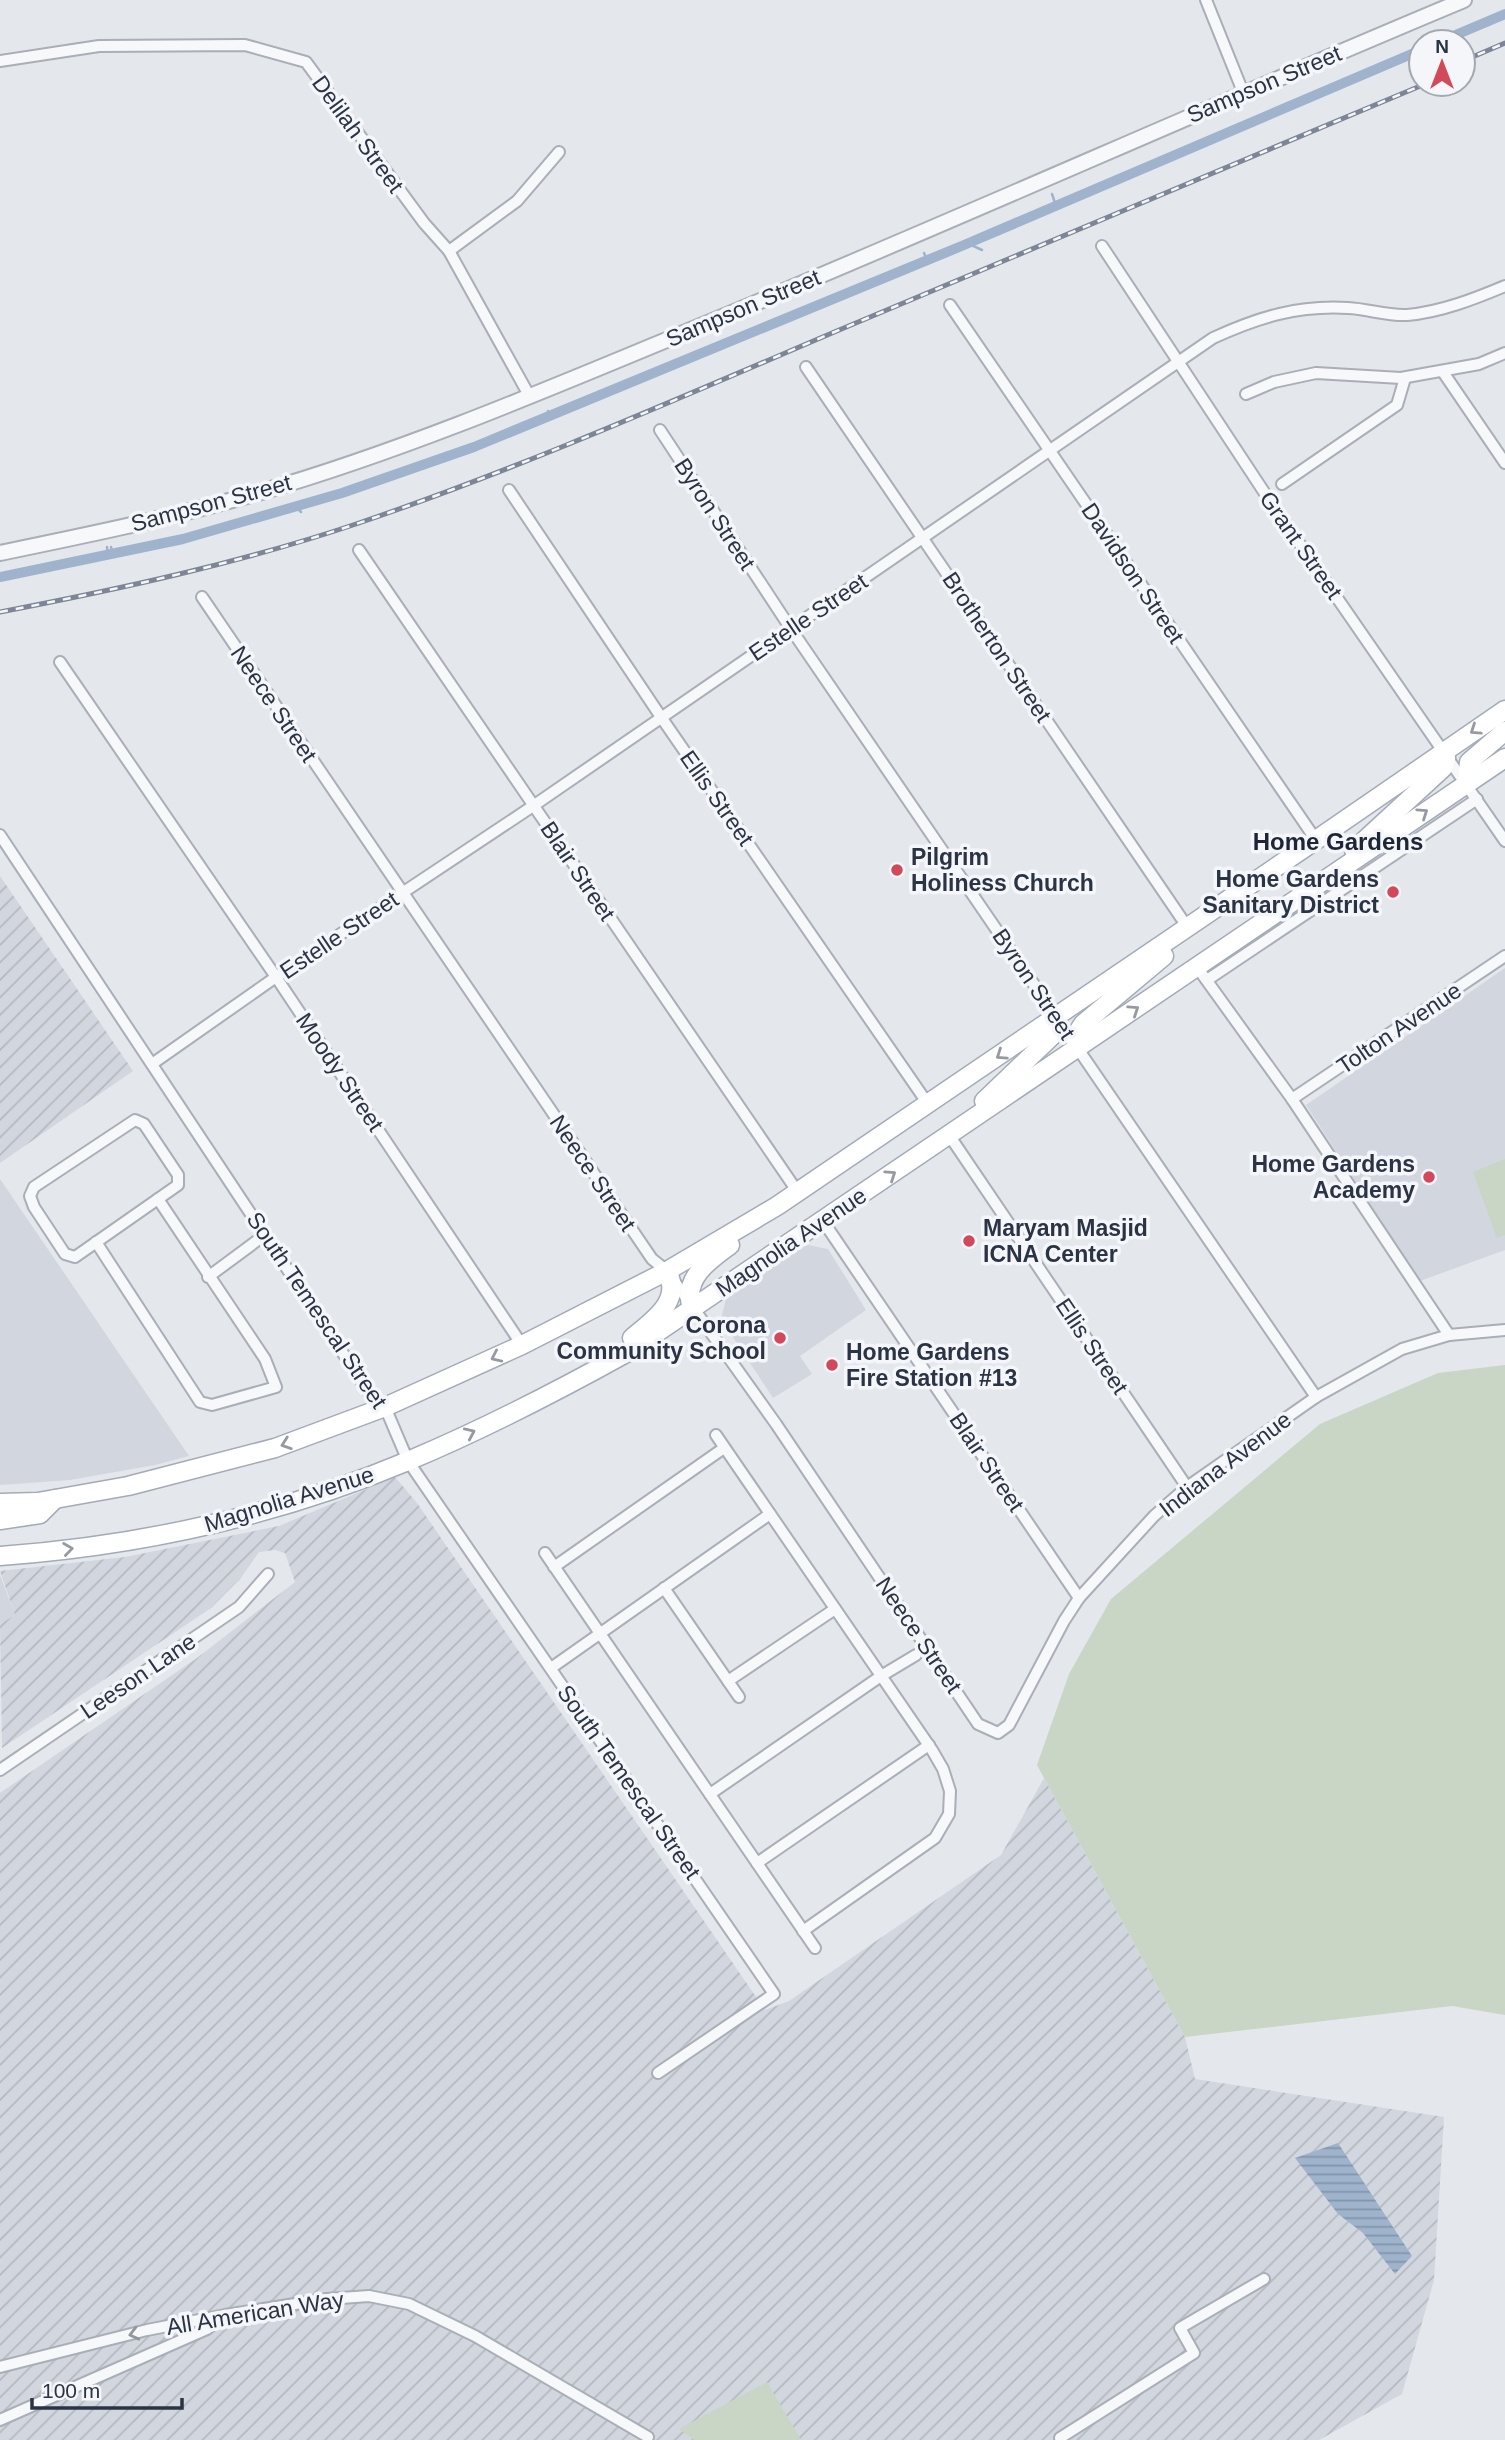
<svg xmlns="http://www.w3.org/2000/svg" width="1505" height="2440" viewBox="0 0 1505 2440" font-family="Arial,sans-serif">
<defs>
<pattern id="industrial-furrows" width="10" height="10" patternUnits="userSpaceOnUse" patternTransform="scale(1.75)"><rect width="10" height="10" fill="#d2d6de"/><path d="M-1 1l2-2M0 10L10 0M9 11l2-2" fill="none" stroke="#b4b8c0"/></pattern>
<pattern id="water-rules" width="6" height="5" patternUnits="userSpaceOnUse" patternTransform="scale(1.75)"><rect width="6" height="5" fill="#9fb4cc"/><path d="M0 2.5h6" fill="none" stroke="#8293a7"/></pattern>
</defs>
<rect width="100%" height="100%" fill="#e4e7ec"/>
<g fill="#d2d6de">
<polygon points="1505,968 1505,1250 1420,1281 1306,1105"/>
<polygon points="0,1179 189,1456 155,1465 70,1480 0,1485"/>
<polygon points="803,1244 828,1249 866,1310 800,1356 812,1374 773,1398 721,1319 726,1299"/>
<polygon points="0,1575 15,1615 0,1624"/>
</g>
<g fill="url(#industrial-furrows)">
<polygon points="0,876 133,1071 0,1163"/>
<polygon points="395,1477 417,1503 765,2010 789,2001 1001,1855 1044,1778 1185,2037 1195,2079 1444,2117 1434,2280 1402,2394 1319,2440 0,2440 0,1793 197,1658 295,1582 285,1553 275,1550 259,1552 240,1579 211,1608 2,1748 0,1624 15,1615 0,1571 125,1557 279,1526"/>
</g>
<g fill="#c9d6c5">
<polygon points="1505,1159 1505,1235 1497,1238 1473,1172"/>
<polygon points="1505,1365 1505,2015 1452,2006 1185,2037 1037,1765 1069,1674 1111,1599 1320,1424 1438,1373"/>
<polygon points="767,2382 801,2440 694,2440 679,2429"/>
</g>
<polygon fill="url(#water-rules)" points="1338,2143 1412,2256 1395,2274 1363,2233 1338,2214 1295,2158"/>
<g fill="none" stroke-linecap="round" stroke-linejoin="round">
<g stroke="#9fb4cc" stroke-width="2.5">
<polyline points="1418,45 1420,50"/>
<polyline points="1052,194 1056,206"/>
<polyline points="967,243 982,250"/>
<polyline points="924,253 927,260"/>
<polyline points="548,411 550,416"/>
<polyline points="295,506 301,512"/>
<polyline points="107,547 108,554"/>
<polyline points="111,547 113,554"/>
</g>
<g stroke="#9fb4cc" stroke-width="10">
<polyline points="1439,42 1505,14"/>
<polyline points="0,577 183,539 342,493 474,447 964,245 1421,50"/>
</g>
<g stroke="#a9aeb7" stroke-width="14">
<g id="minor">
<polyline points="1206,0 1243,92"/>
<polyline points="0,61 99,46 245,45 306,62 424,223 449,251 530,397"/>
<polyline points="1102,246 1266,495 1505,841"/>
<polyline points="449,251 517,201 559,152"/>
<polyline points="950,305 1316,840"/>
<polyline points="806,367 1188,928"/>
<polyline points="1443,372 1505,463"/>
<polyline points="1246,394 1274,382 1316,373 1401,378 1479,364 1505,353"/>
<polyline points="660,430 791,629 1316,1397"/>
<polyline points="1282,484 1397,405 1405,378"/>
<polyline points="509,490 661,717 928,1104"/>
<polyline points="359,550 797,1191"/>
<polyline points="202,597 652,1259 667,1271 776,1424 978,1724 998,1733 1009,1725 1064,1621 1079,1598 1154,1516 1187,1487 1316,1397 1402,1349 1449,1335 1505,1330"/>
<polyline points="60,662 276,977 522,1345"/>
<polyline points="0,835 366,1388 371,1396 385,1407 408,1461 774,1994 658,2073"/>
<polyline points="1197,967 1292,1099 1449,1335"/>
<polyline points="1207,980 1477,799"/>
<path d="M152 1064 276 977 533 806 1213 338C1259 317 1298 305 1348 308 1368 309 1387 316 1407 315 1441 312 1474 299 1505 286"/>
<polyline points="1292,1099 1505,956"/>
<polygon points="135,1120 144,1124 178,1175 178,1185 75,1257 65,1254 34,1207 30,1196 34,1187"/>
<polyline points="949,1135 1187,1487"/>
<polyline points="823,1221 1079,1598"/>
<polyline points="96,1242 200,1402 212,1405 276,1387 265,1359 158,1199"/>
<polyline points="208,1277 266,1234"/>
<polyline points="716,1435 932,1750 943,1769 950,1791 949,1814 935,1838 803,1931"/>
<polyline points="545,1553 815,1948"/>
<polyline points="554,1567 724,1448"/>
<polyline points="664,1588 739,1697"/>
<polyline points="551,1668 770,1514"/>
<polyline points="728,1681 835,1609"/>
<polyline points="0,1770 239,1607 268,1574"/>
<polyline points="710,1794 881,1676 916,1655"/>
<polyline points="757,1863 929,1745"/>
<polyline points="0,2367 147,2330 225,2315 327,2299 369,2296 409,2304 475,2336 648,2437"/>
<polyline points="0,2420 207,2329 222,2317"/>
<polyline points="1060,2438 1194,2353 1180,2328 1264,2279"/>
</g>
</g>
<g stroke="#a9aeb7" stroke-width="18">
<path id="tertiary" d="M0 553C87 535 175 517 261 492 415 447 562 383 710 322 963 217 1212 105 1464 0"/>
</g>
<g stroke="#a3abb8" stroke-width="21">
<g id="primary">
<polyline points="1467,784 1469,762 1505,731"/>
<polyline points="1354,850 1443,768 1446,758 1445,751"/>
<path d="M1077 1048C1074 1037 1077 1033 1083 1024L1164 956"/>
<polyline points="984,1101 1055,1033 1057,1017"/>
<path d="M692 1308C682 1279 709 1260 730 1245"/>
<path d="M632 1338C653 1320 683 1301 667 1271"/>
<polyline points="0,1503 38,1502 128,1486 275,1448 385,1407 522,1345 667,1271 777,1206 1316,840 1505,710"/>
<polyline points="0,1520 40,1514 55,1499"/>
<path d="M0 1556C139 1546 279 1515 408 1461 484 1429 556 1392 628 1352L1505 758"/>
</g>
</g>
<use href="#minor" stroke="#f7f8fa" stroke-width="10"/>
<use href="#tertiary" stroke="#f7f8fa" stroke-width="14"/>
<use href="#primary" stroke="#fff" stroke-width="18"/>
<g stroke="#7d8696" stroke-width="5">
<g id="rail">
<polyline points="1463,61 1505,43"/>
<path d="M0 612C120 589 240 563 356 524 518 469 675 400 832 333 1030 250 1227 167 1425 84"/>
</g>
</g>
<use href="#rail" stroke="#f4f6f9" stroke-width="2.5" stroke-dasharray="8" stroke-linecap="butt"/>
</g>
<defs><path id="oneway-chevron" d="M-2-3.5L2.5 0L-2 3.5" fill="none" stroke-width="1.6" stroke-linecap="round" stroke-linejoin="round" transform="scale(1.75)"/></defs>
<g stroke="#959aa2">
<use href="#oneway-chevron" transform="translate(1475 730) rotate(146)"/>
<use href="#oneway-chevron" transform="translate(1423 813) rotate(-34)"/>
<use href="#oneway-chevron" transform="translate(1134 1010) rotate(-34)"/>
<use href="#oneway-chevron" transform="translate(1001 1055) rotate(146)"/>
<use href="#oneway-chevron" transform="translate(891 1175) rotate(-34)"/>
<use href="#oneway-chevron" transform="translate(496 1357) rotate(155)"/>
<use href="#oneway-chevron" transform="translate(470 1433) rotate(-24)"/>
<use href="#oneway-chevron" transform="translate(286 1444) rotate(161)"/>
<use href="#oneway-chevron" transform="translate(68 1549) rotate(-8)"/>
</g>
<use stroke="#9196a0" href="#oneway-chevron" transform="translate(134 2334) rotate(166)"/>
<g fill="#d1495b" stroke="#f4f6f9" stroke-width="2.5">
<circle cx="897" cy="870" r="7"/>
<circle cx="1393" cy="892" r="7"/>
<circle cx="1429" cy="1177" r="7"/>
<circle cx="969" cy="1241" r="7"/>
<circle cx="780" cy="1338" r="7"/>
<circle cx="832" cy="1365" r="7"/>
</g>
<g text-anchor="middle" stroke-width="7" stroke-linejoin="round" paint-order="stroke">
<g font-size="23" fill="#2b3445" stroke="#f4f6f9">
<text transform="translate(1264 84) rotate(-23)" y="8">Sampson Street</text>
<text transform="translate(358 134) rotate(54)" y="8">Delilah Street</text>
<text transform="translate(743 308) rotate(-23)" y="8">Sampson Street</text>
<text transform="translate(211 503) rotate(-15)" y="8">Sampson Street</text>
<text transform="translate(715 514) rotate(57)" y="8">Byron Street</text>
<text transform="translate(1301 545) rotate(55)" y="8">Grant Street</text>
<text transform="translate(1133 573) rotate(56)" y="8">Davidson Street</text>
<text transform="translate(808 617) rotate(-34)" y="8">Estelle Street</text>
<text transform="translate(997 647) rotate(56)" y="8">Brotherton Street</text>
<text transform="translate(274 704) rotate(56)" y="8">Neece Street</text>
<text transform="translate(717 798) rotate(55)" y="8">Ellis Street</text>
<text transform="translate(578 871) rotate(56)" y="8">Blair Street</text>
<text transform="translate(339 935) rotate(-34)" y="8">Estelle Street</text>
<text transform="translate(1034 984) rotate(56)" y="8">Byron Street</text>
<text transform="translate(1399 1028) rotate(-34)" y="8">Tolton Avenue</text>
<text transform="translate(340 1072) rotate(56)" y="8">Moody Street</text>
<text transform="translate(593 1173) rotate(56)" y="8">Neece Street</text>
<text transform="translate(791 1242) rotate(-34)" y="8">Magnolia Avenue</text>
<text transform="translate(317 1310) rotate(56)" y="8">South Temescal Street</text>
<text transform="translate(1092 1346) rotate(56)" y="8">Ellis Street</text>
<text transform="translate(987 1462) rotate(56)" y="8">Blair Street</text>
<text transform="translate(1225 1464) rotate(-37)" y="8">Indiana Avenue</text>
<text transform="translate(289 1499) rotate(-17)" y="8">Magnolia Avenue</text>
<text transform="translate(919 1635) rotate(56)" y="8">Neece Street</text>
<text transform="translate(138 1676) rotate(-34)" y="8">Leeson Lane</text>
<text transform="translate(629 1782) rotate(55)" y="8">South Temescal Street</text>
<text transform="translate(255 2313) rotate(-9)" y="8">All American Way</text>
</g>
<g font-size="23" font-weight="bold" fill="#2b3445" stroke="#f4f6f9" text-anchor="start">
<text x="911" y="865">Pilgrim<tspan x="911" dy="26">Holiness Church</tspan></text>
<text x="1379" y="887" text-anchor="end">Home Gardens<tspan x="1379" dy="26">Sanitary District</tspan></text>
<text x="1415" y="1172" text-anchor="end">Home Gardens<tspan x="1415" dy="26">Academy</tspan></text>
<text x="983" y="1236">Maryam Masjid<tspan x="983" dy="26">ICNA Center</tspan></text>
<text x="766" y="1333" text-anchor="end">Corona<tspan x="766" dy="26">Community School</tspan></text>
<text x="846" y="1360">Home Gardens<tspan x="846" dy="26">Fire Station #13</tspan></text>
</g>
<g font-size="24" font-weight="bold" fill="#1d2536" stroke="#f4f6f9">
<text x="1338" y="850">Home Gardens</text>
</g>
</g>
<g transform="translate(1442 63)"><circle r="33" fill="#f4f6f9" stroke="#a4a8b1" stroke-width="2"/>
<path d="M0-5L12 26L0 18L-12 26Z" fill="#d1495b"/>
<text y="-10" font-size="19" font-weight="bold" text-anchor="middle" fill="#2b3445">N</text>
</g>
<path d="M32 2398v10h150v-10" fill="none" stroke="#2b3445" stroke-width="3.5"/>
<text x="42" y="2398" font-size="21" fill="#2b3445" stroke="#f4f6f9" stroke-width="5" paint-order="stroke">100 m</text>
</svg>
